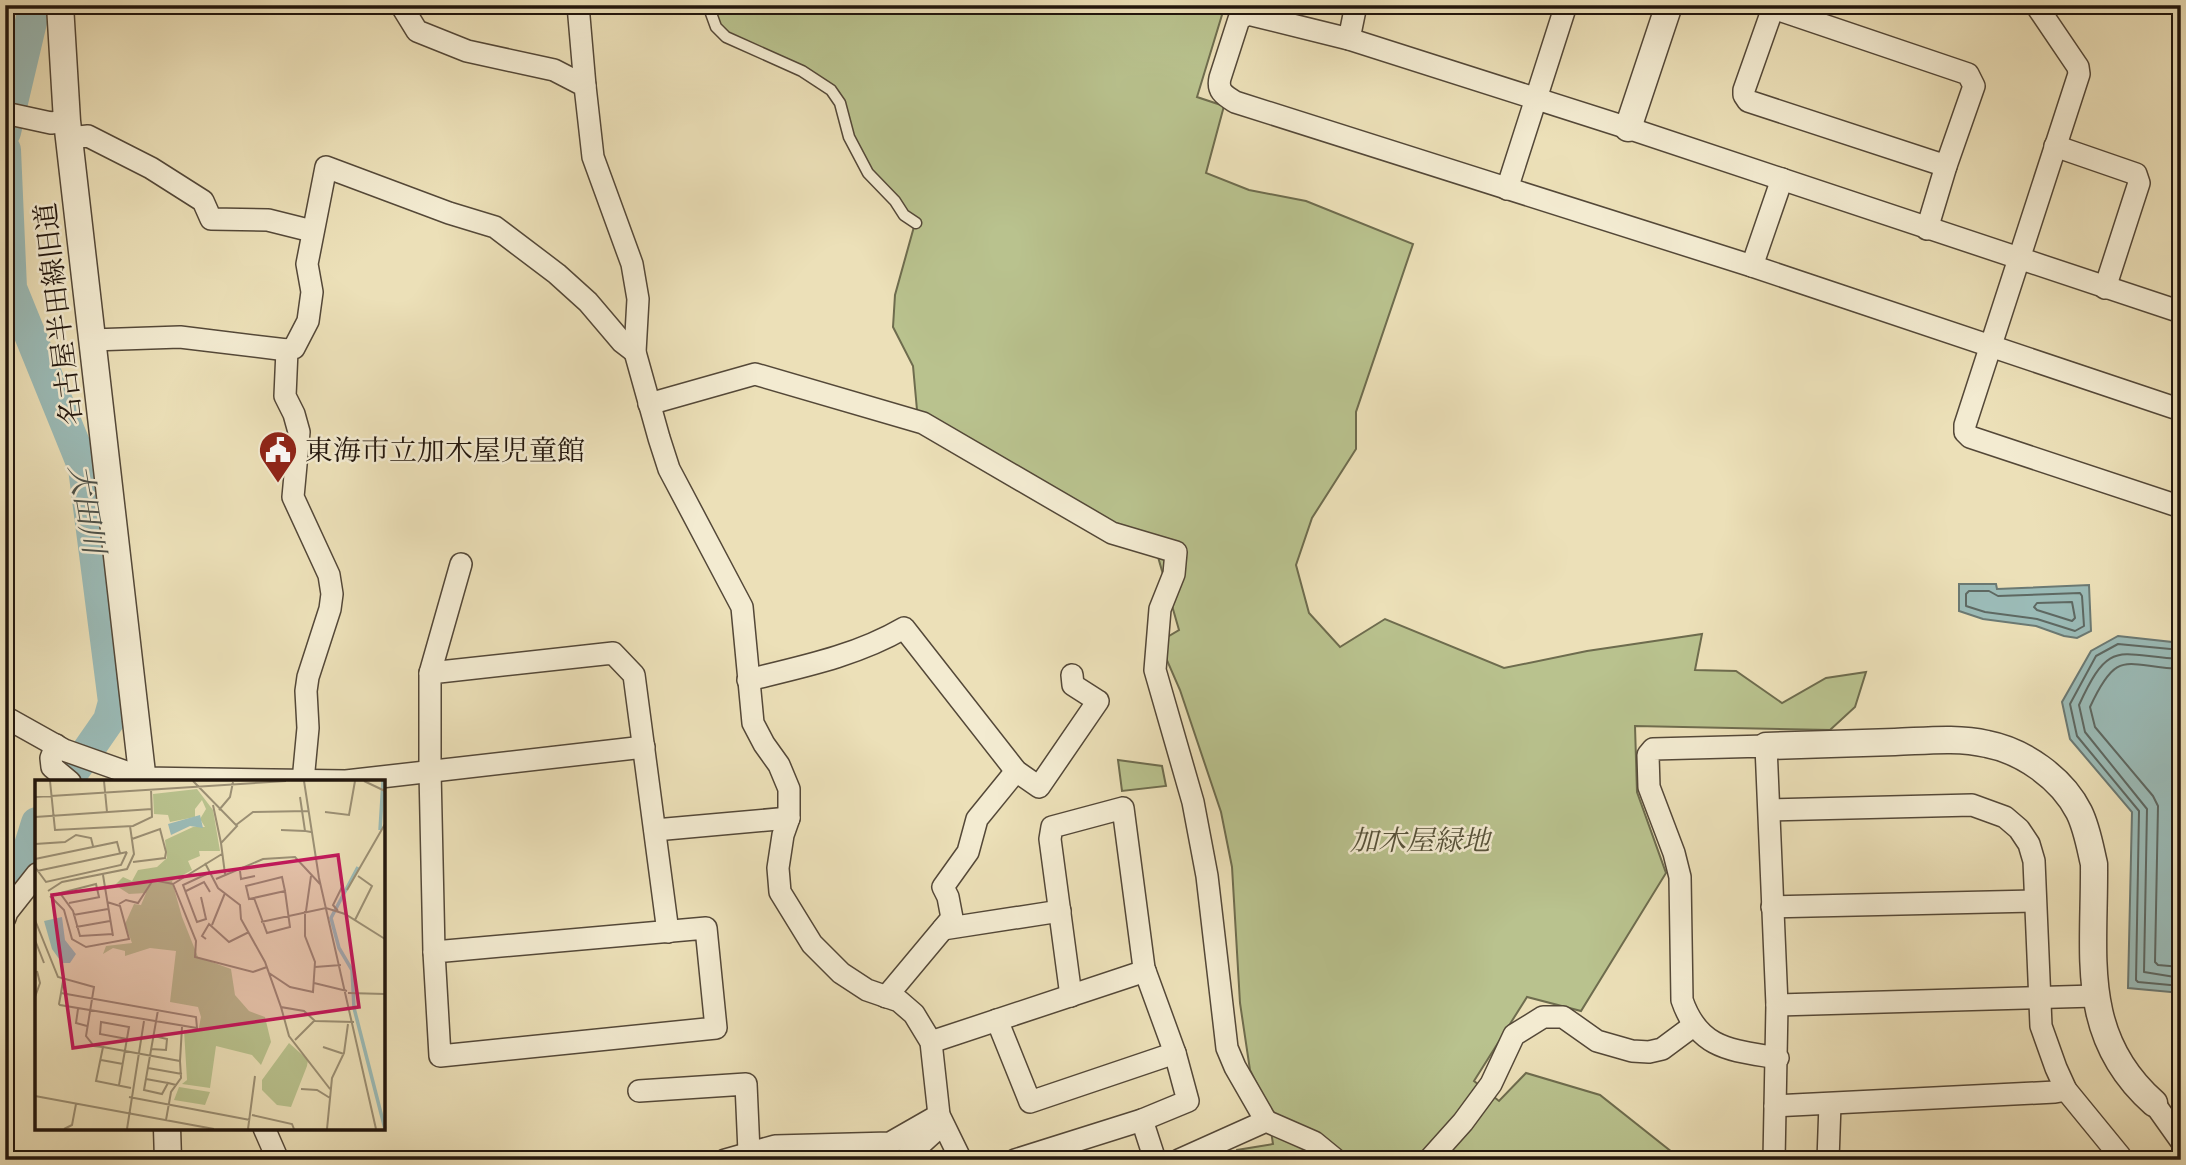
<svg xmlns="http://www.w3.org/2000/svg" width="2186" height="1165" viewBox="0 0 2186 1165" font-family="'IM FELL Great Primer','Noto Serif JP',serif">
<rect width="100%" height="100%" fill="#ece0b8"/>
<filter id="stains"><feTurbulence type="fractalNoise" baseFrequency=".00286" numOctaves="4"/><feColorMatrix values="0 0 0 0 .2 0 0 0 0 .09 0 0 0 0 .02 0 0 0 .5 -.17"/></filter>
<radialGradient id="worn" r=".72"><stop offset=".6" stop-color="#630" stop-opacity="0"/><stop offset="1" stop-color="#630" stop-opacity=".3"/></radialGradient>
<g fill="#b9c28e" stroke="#6e6c4e" stroke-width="2">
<polygon points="708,5 1225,5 1197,97 1224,106 1206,173 1249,190 1306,201 1413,244 1356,412 1356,449 1312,518 1296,565 1309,613 1340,647 1385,619 1504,668 1587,651 1702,634 1695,670 1736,671 1782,703 1826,678 1866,672 1855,707 1830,730 1635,726 1637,792 1666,873 1581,1011 1527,997 1474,1081 1499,1101 1526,1073 1600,1095 1682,1160 1230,1160 1237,1150 1273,1144 1267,1105 1250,1070 1240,1003 1232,867 1221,812 1180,690 1159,642 1179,630 1156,550 918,421 913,366 893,327 895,295 915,223 868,173 831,90 727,38"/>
<polygon points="1118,760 1162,766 1166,786 1122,791"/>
</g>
<g fill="#9bbbb7" stroke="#6b7973" stroke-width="2">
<polygon points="1959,584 1996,584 1997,589 2089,585 2091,631 2077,638 2064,636 2036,626 1983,619 1959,611"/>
<polygon points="2118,636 2181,643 2181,993 2128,988 2132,812 2070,739 2062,702 2091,651"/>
</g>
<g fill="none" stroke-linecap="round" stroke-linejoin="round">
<g stroke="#5e6862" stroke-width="2">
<polygon points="1969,591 1989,591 1998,596 2080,593 2082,596 2084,626 2075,631 2037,619 1985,612 1966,606 1966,594"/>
<polygon points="2072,602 2075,618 2072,621 2037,610 2034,607 2037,603"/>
<polyline points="2181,650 2118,644 2096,656 2070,704 2077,736 2139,811 2136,980 2138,982 2181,986"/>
<path d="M2181 659C2118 656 2110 637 2079 705L2085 732 2147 809 2144 972 2181 978"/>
<path d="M2181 669C2126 667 2118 646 2090 707L2095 727 2153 796 2158 806 2155 962 2158 965 2181 967"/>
</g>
<g stroke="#9bbbb7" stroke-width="32">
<polyline points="5,132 35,5"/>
<polyline points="5,150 11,288 84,468 114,702 109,720 66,782"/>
<polyline points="5,889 23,868 37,823"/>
</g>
<g stroke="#544838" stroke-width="13">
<polyline id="service" points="708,5 716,27 726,37 802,71 831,90 840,103 849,137 868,173 895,201 904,215 916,223"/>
</g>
<g stroke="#544838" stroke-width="24">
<g id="minor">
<polyline points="401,5 417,31 467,51 554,70 585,86 593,157 632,264 638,299 635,352 659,438 669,469 742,607 753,723 764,744 779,765 789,789 789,818 783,835 778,868 780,892 812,944 841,973 867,990 899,1001 914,1014 931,1042 939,1115 961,1160"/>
<polyline points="578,5 585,86"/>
<polyline points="2036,5 2078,67 2079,74 1965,425 1965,432 1970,437 2181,507"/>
<polyline points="1773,8 1968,74 1974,86 1946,166 1748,101 1744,95 1744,90 1774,5"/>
<polyline points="1349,39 1356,5"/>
<polyline points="5,113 51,123 67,121"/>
<polyline points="69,138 88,136 151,168 203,201 211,219 268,220 312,231"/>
<polyline points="2055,146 2136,174 2139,183 2105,288"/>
<polyline points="1507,189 1566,5"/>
<polyline points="1927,229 1946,166"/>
<polyline points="1752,266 1782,179"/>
<path d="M2181 312 1628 128 1349 39 1248 14 1239 19 1220 78C1217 91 1224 95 1235 102L1752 266 2181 410"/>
<polyline points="92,340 180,337 287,350"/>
<polyline points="649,404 755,374 923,423 1112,533 1176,552 1174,574 1160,609 1155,670 1193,802 1207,876 1227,1048 1235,1067 1266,1121"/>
<polyline points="430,673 461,564"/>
<path d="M748 680C801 667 856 656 904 628L1016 771 1039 787 1098 701 1073 685 1072 675"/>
<polyline points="5,717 64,750 143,778 346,781 644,747"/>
<polyline points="56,745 51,758 52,767 70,782"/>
<polyline points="303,781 308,728 306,691 308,677 330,609 332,594 329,575 293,497 299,432 294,414 285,396 287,350 294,348 308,321 312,292 307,264 326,167 449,213 495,227 557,274 588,302 622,342 635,352"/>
<polyline points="1770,810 1972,805 2005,817 2019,829 2029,844 2034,861 2041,1026 2056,1068 2066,1090 2120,1156 2121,1160"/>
<polyline points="655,830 789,818"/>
<polyline points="1772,907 2035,901"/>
<polyline points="5,918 7,912 37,874"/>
<polygon points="706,928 716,1028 440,1056 434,952"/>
<polyline points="943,929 1060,911"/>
<polyline points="434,952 430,771 430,673 613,653 634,675 668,932"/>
<polyline points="886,997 952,918 948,897 943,887 968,852 977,819 1016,771"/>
<polyline points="1777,1005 2095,996"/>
<polyline points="997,1020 1030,1102 1175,1053"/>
<polyline points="931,1042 1145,971"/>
<polyline points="639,1091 746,1084 749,1152"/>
<polyline points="2154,1103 2181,1141"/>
<polyline points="1775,1106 2055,1092 2066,1090"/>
<polyline points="1142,1120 1155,1160"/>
<polyline points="264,1128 278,1160"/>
<polyline points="725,1160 775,1146 890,1143 939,1115"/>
<polyline points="903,1160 935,1131 939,1117"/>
<polyline points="1015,1160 1142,1120 1188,1101 1175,1053 1144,968 1123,808 1052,827 1050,839 1071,996"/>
<polyline points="1179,1160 1266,1121 1314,1142 1336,1160"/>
<polyline points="1429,1160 1463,1122 1491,1084 1514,1035 1543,1017 1563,1017 1597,1041 1632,1051 1649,1052 1662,1049 1693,1026"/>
<path d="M1774 1160 1777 1005 1766 746 1653 749 1648 755 1649 787 1674 853 1680 877 1682 1000C1699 1050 1732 1050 1778 1058"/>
<polyline points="1828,1160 1830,1104"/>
</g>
</g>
<g stroke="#544838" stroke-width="29">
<g id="tertiary">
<polyline points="60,5 67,121 143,782"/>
<polyline points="1628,128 1669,5"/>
<path d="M1766 746C1809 745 1852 743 1895 742 1925 741 1957 737 1987 744 2023 751 2062 778 2079 812 2087 828 2090 847 2094 864 2095 955 2078 1036 2154 1103"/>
<polyline points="167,1128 168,1160"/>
</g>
</g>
<use href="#service" stroke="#f3ebd1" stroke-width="10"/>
<use href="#minor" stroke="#f3ebd1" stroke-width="21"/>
<use href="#tertiary" stroke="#f3ebd1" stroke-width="26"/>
<g stroke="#22160d" stroke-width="8">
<polyline id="rail" points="5,1157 6,1160"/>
</g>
<use href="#rail" stroke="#f3ebd1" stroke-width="5" stroke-dasharray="16" stroke-linecap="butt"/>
</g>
<defs>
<g id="civic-pin" transform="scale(2.0125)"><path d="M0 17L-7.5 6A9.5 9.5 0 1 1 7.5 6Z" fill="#8f2418" stroke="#f3ebd1"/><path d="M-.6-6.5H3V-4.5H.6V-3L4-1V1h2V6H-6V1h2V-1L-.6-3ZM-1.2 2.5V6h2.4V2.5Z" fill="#fff"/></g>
</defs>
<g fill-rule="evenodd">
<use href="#civic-pin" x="278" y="450"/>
</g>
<g text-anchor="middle" stroke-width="5" stroke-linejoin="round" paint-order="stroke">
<g font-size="28" fill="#22160d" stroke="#f3ebd1">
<text transform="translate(58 314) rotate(-97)" y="10">名古屋半田線旧道</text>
</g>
<g font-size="28" fill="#22160d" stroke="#f3ebd1" text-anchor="start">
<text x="305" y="460">東海市立加木屋児童館</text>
</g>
<g font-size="28" font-style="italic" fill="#57523a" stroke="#f3ebd1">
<text x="1420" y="850">加木屋緑地</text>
</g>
<g font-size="30" font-style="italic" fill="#4c5048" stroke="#f3ebd1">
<text transform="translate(87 509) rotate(80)" y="10">大田川</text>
</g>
</g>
<g transform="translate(35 780)">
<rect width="350" height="350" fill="#ece0b8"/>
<path d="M162 9 178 30 185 71H164L165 76 153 81 157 90 137 101 147 137 163 177 196 189 200 215 214 231 230 237 236 262 226 285 217 275 181 266 175 308 147 304 152 300 149 250 163 252 166 237 163 227 135 222 141 171 115 168 90 176V171L78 168 68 174 71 166 97 163 90 144 99 124 106 125 111 113 94 114 80 105 88 97 97 101 103 90 122 87 132 78 130 60 158 47H170L165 39 171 29 167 20 160 29V37L135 42 133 35 119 34 118 14ZM254 263 273 280 272 286 256 327 242 325 227 310V300ZM144 307 175 312 170 325 139 320Z" fill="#b9c28e"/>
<path d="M165 35 168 48 155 46 136 55 133 44ZM27 137 30 160 41 174 35 183H27L17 169 9 141Z" fill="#9bbbb7"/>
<path fill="none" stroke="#9bbbb7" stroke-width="3.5" d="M345 50 348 1M323 87 296 138 304 168 317 190 319 228 350 349"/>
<path fill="none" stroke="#9b8f74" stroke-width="2" d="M15 1 20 50 98 46 117 37 116 9M69 1 72 32M158 1 202 46 186 63 190 94M269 1 284 98 341 349M329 1 350 11M0 17 251 1M265 17 270 51 276 52M178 25 186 63M184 30 195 17 198 2M290 32 314 35 320 1M0 37 117 29M201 45 218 32 273 31M246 50 270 51M97 59 125 49 131 72 130 78 98 82M0 64 30 62 41 55 56 58 58 66M0 79 82 62 85 73M170 83 183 108 205 125 206 139 230 182 246 227 269 231 280 241 319 242M0 87 11 102 86 85 92 72M2 91 92 72M205 91 206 99 220 96M68 95 78 156M247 97 250 111 214 119 211 106ZM181 99 228 79 260 77 285 104M138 104 161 161 160 177 218 192 232 187M312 110 350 44M13 111 27 102 92 89 99 74 95 46M151 111 169 102 175 112M15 116 29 130 37 159 51 167 94 159 85 126 72 122M64 117 61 104 25 113 38 131 45 156 78 154M166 117 171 139 162 142 148 105 176 92M219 118 232 153 255 147 250 111M34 123 65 117M84 124 91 120 103 123 118 100 138 104 187 74M271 131 276 96M303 131 298 125 307 107M38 135 73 129M0 140 23 197 59 207 51 256 59 266 68 267 61 301 96 308M320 140 337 106 323 96M226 142 291 128 310 134 350 159M177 145 190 113M41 147 75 141M171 159 167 156 174 144 194 162 214 152M0 160 9 183M280 187 306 185M234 193 255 207 278 212 280 182 270 156V131M279 203 312 211M26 213 161 237 162 248 25 225 24 224 26 213 28 201M313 213 350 214M0 217 5 203 2 191M246 227 254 256 295 309M43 229 41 243 52 246M123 230 109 310 127 314 133 303 141 305M260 260 279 241M68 267 145 281 147 247M288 267 309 274M116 269 131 270 132 259 119 256M66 280 88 284M113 288 147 294M111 299 133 303M84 305 94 247 66 242 65 254 92 259M266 309 282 310 295 318M0 316 179 349M94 317 215 340M217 335 257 344 259 349M131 340 136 312 146 298 145 281M29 349 37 345 41 324M92 349 109 241M213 349 220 296M292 349 297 298 309 273 313 244"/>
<path fill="#c2185b" fill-opacity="0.15" stroke="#c2185b" stroke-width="3.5" d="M303 75 324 227 38 268 17 115Z"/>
<rect width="350" height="350" fill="none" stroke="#22160d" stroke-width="3.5"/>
</g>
<rect width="2186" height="1165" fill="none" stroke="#ece0b8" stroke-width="28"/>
<rect x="7" y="7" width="2172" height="1151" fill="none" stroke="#22160d" stroke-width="3.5"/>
<rect x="14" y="14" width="2158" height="1137" fill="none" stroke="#22160d" stroke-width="2"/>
<rect width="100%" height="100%" filter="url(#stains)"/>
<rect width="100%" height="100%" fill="url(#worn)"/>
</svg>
